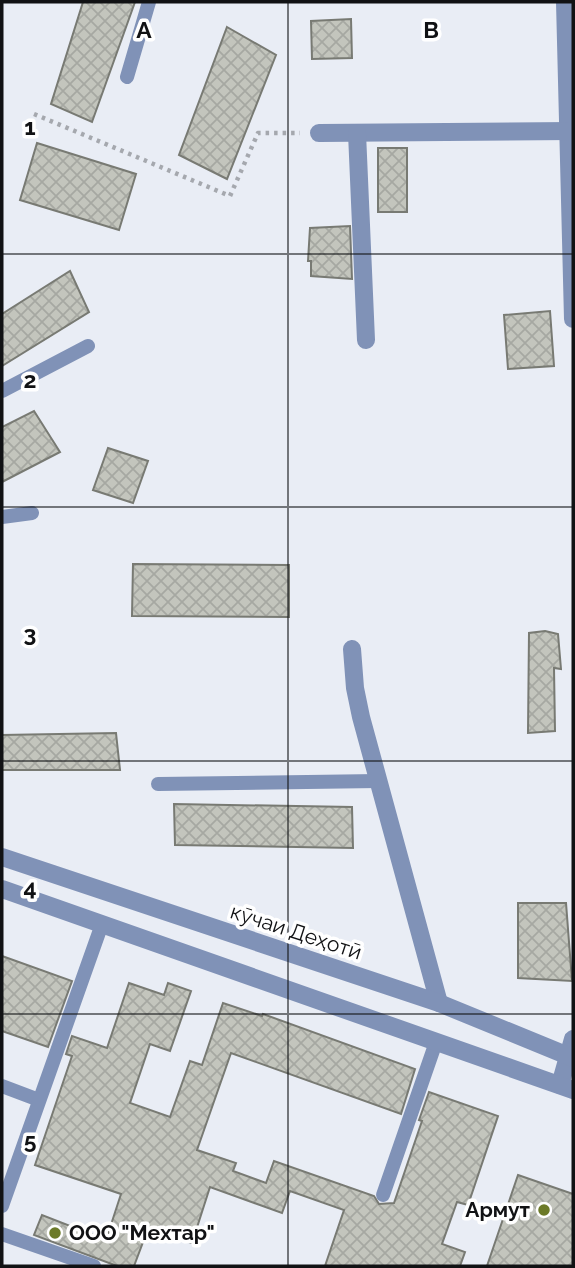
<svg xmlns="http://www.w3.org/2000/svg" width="575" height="1268" viewBox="0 0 575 1268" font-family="Raleway,sans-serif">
<defs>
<pattern id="building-cross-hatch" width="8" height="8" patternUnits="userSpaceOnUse" patternTransform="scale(1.75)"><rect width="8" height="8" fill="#c3c5bd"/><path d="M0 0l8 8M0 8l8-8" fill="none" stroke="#a6a8a2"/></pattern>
</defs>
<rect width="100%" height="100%" fill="#e9edf5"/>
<g fill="url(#building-cross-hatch)" stroke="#787a73" stroke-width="2">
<polygon points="83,2 135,2 92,122 51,104"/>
<polygon points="351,19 352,58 312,59 311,21"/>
<polygon points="227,27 276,55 227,179 179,155"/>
<polygon points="37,143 136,174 119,230 20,200"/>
<rect x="378" y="148" width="29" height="64"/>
<polygon points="350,226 352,279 311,276 311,261 308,261 310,228"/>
<polygon points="70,271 89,312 2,366 2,314"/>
<polygon points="550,311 554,366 508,369 504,315"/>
<polygon points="34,411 60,452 2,482 2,427"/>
<polygon points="108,448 148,461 133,503 93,490"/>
<polygon points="133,564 289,565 289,617 132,616"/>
<polygon points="545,631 558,634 561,669 554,668 555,731 528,733 529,633"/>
<polygon points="116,733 120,770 2,770 2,735"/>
<polygon points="174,804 352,807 353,848 175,845"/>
<polygon points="518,903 566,903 572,981 518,978"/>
<polygon points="2,956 72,981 48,1047 2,1031"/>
<polygon points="129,983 164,995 168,983 191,991 170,1051 150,1044 130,1103 170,1117 190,1061 202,1065 223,1003 262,1016 263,1014 415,1069 401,1114 231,1053 197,1150 236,1163 233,1171 266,1183 274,1161 374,1196 379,1204 394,1203 422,1121 419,1120 429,1092 498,1116 468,1205 457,1202 442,1244 465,1252 460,1266 325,1266 344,1210 290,1191 282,1213 210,1187 192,1243 148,1229 134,1266 117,1266 34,1235 42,1215 106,1240 121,1194 35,1165 72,1056 66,1054 72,1036 107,1048"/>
<polygon points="518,1175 573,1194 573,1266 487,1266"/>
</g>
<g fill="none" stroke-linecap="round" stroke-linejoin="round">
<polyline stroke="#a5a8ae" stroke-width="4.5" stroke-dasharray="3.5 5" stroke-linecap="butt" points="34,114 230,196 258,133 300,133"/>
<g stroke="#8092b7" stroke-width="14">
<polyline points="127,77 149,2"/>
<polyline points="2,391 88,346"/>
<polyline points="2,517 32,513"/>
<polyline points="158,784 378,781"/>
<polyline points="2,1086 39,1100"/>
<polyline points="383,1195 436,1042"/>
<polyline points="2,1206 102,924"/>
<polyline points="2,1234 94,1266"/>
</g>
<g stroke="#8092b7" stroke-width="18">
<polyline points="565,2 573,319"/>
<polyline points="319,133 573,131"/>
<polyline points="357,133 366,340"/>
<polyline points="352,649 355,688 361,717 439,1003"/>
<polyline points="560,1085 573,1039"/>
</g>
<g stroke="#8092b7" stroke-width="18">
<polyline points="2,857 439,1003 573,1058"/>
<polyline points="2,889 573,1090"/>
</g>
</g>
<path fill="none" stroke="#111214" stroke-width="2" stroke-opacity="0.55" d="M288 2V1266M2 254H573M2 507H573M2 761H573M2 1014H573"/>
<g fill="#6c7a28" stroke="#fff" stroke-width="2.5">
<circle cx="544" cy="1210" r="7"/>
<circle cx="55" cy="1233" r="7"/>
</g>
<g text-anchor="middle" stroke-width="7" stroke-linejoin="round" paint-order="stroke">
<g font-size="21" fill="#111214" stroke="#fff">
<text transform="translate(296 932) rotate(18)" y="7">кӯчаи Деҳотӣ</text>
</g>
<g font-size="21" font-weight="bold" fill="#111214" stroke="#fff" text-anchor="end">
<text x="530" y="1217">Армут</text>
<text x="69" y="1240" text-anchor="start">ООО "Мехтар"</text>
</g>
</g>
<g font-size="23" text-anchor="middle" font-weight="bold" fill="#111214" stroke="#fff" stroke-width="7" stroke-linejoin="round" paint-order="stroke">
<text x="144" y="38">A</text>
<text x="431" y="38">B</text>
<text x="30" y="135">1</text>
<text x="30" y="388">2</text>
<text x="30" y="642">3</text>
<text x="30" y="896">4</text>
<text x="30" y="1149">5</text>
</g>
<rect width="575" height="1268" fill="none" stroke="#111214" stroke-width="7"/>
</svg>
